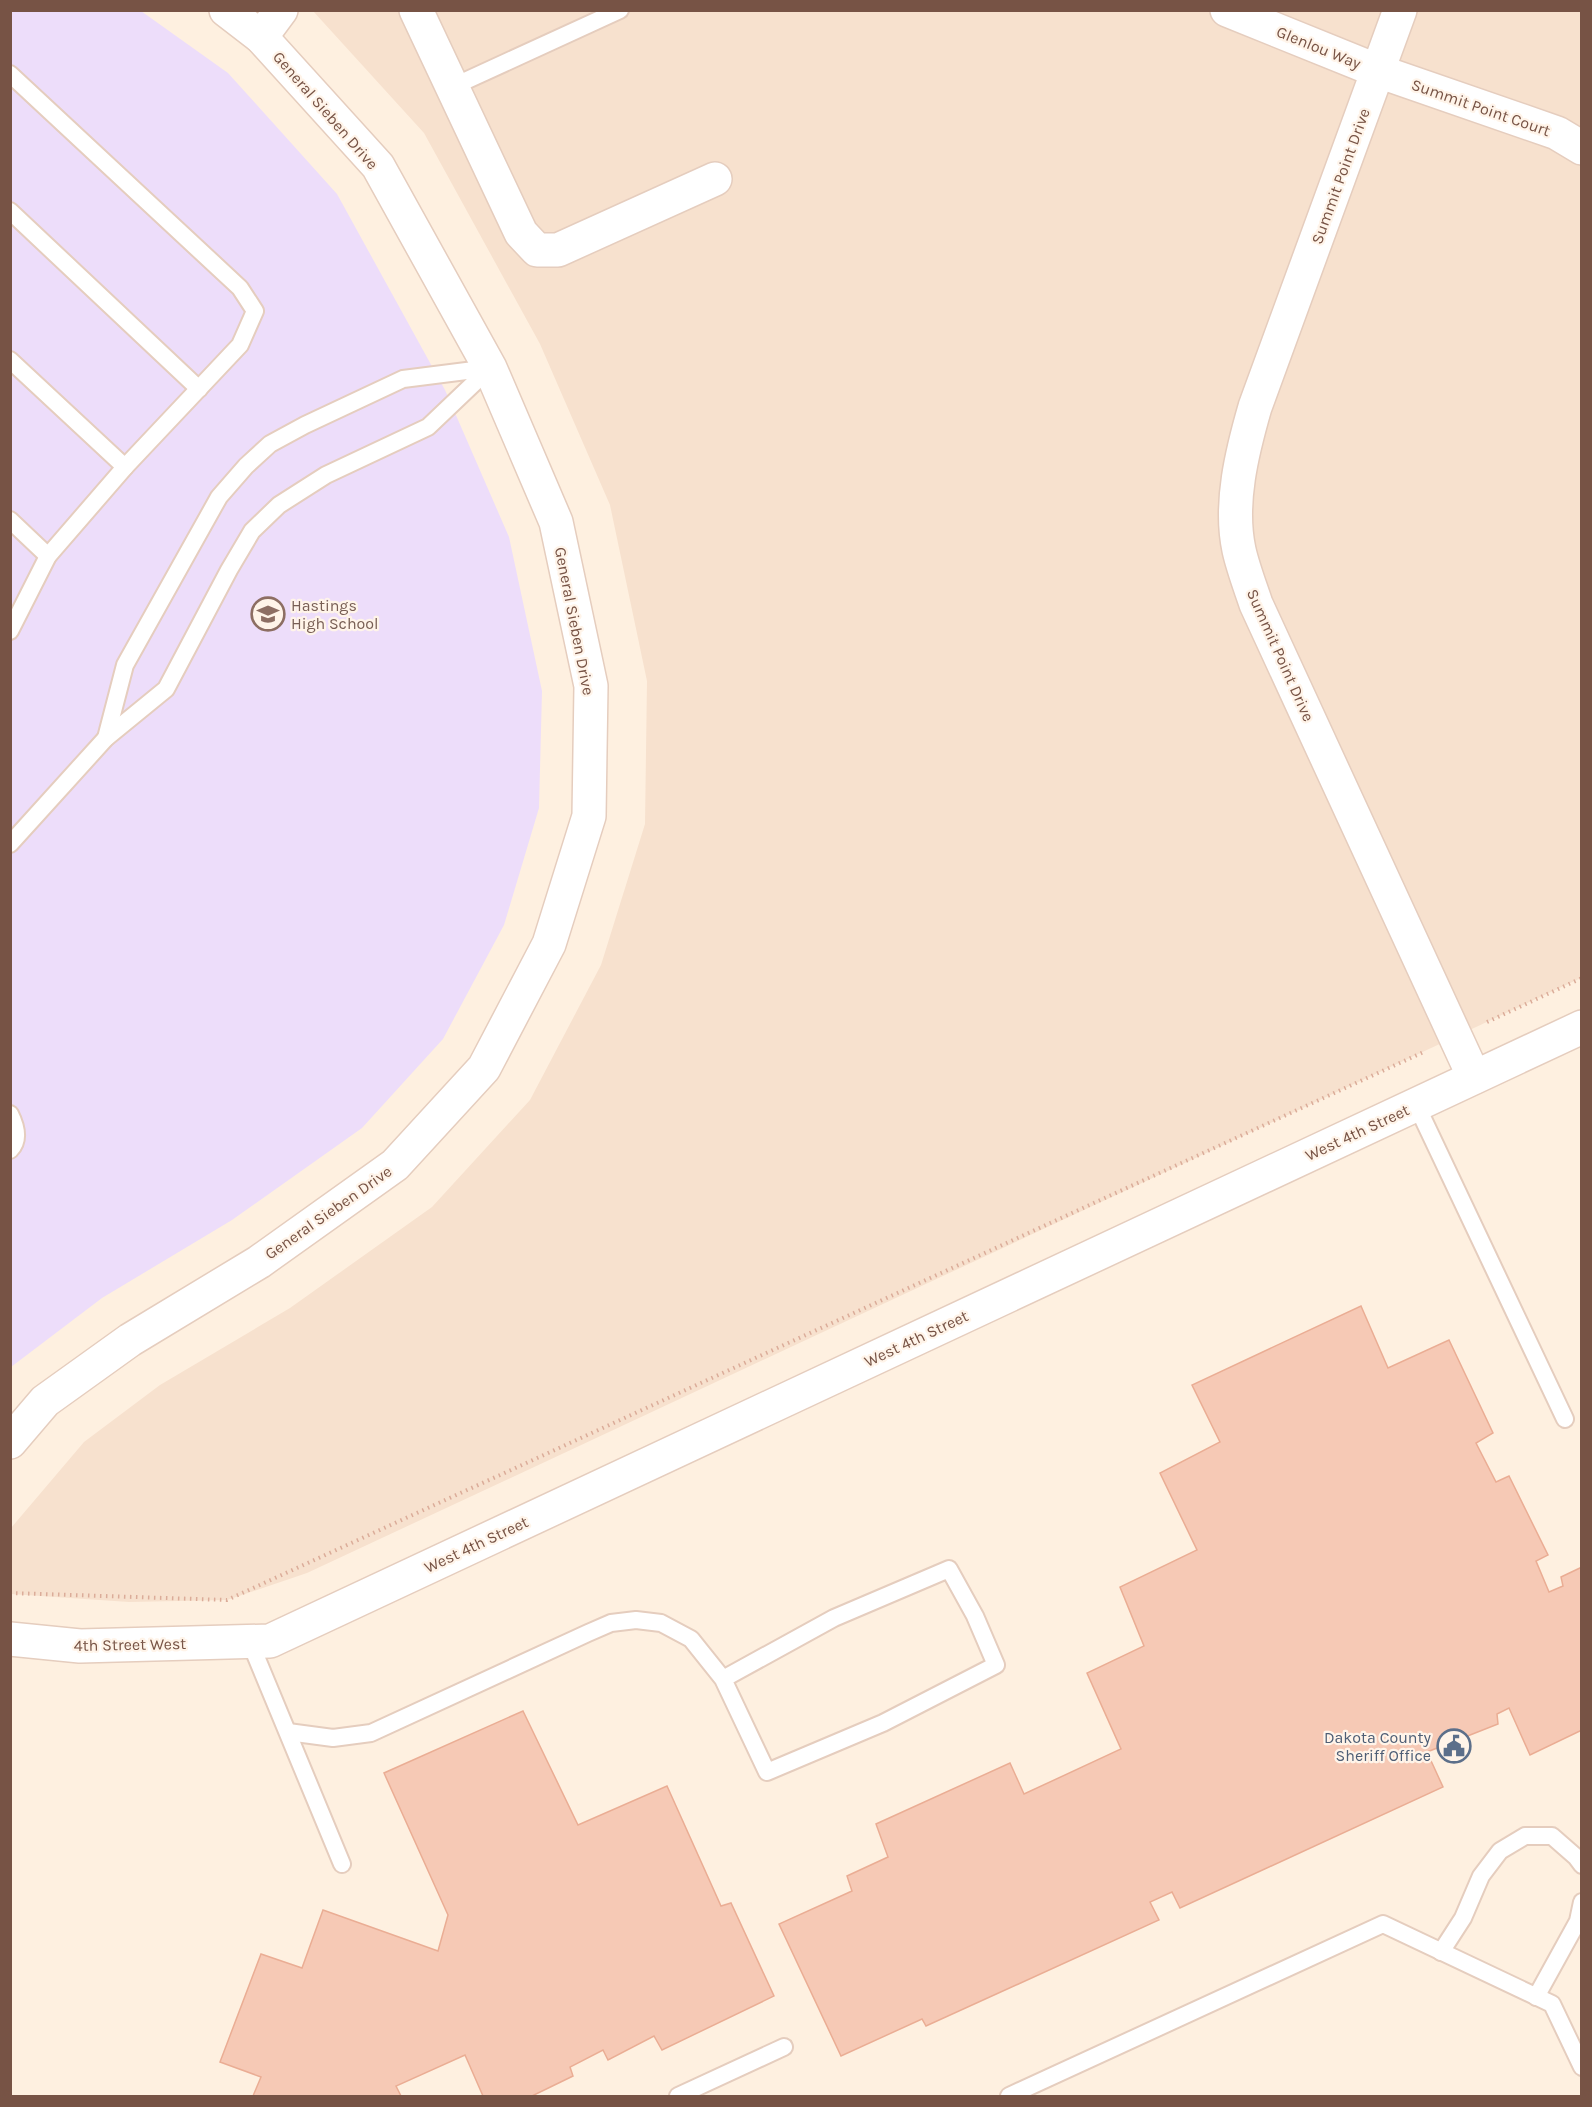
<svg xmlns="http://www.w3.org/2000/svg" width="1592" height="2107" viewBox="0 0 1592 2107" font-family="Karla,sans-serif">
<rect width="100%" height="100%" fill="#fef0e0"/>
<polygon fill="#f7e1ce" points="313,11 1581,11 1581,978 307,1573 227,1600 129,1602 11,1594 11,1528 84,1442 160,1385 290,1308 432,1207 530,1100 601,965 645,824 647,681 610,505 540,344 424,133"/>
<polygon fill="#edddfa" points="11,11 141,11 228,73 337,194 445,390 509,537 542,691 539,808 504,925 443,1039 362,1128 232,1220 102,1298 11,1367"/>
<g fill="#f6c9b5" stroke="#eaad94" stroke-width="1.5">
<polygon points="1361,1306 1388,1368 1449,1340 1493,1433 1476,1443 1496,1482 1509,1476 1548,1555 1536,1561 1549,1592 1563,1586 1561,1577 1582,1567 1582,1730 1530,1755 1509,1708 1497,1714 1498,1724 1427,1752 1443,1787 1180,1908 1172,1892 1150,1902 1159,1920 926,2026 922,2019 841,2056 779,1924 852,1891 847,1876 888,1857 876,1824 1010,1763 1024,1794 1121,1749 1087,1673 1144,1646 1120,1587 1197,1550 1160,1473 1220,1442 1192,1385"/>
<polygon points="523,1711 578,1825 667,1786 721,1906 731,1903 774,1996 662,2050 654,2036 608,2060 603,2050 570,2067 573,2076 532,2096 483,2096 465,2055 396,2086 401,2096 253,2096 261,2077 220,2062 261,1954 302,1968 323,1910 438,1951 448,1915 384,1773"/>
</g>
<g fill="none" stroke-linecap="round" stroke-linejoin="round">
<g stroke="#e5cdbe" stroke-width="20">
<g id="service">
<polyline points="10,74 240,288 255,311 240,345 125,467 48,556 10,631"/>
<polyline points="452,87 620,10"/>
<polyline points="10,211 199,389"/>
<polyline points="10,360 125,467"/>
<polyline points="10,520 48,556"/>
<polyline points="106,738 125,665 219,497 246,466 270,444 305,425 403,379 490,368"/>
<polyline points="10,844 106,738 166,689 229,570 252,531 279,505 326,475 428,427 490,368"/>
<polyline points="1416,1104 1565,1419"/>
<path d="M10 1114C16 1126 20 1140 10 1150"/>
<polyline points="250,1642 342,1864"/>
<polyline points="288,1732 333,1738 371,1733 588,1633 611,1623 636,1620 661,1623 691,1639 723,1679 767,1772 883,1723 996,1665 975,1616 949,1569 834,1618 723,1679"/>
<polyline points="1441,1952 1463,1918 1481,1876 1500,1851 1525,1836 1552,1836 1576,1857 1582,1865"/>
<polyline points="1536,1997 1578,1921 1582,1902"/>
<polyline points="678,2096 784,2047"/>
<polyline points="1009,2096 1383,1924 1552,2004 1582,2067"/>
</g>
</g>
<g stroke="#e5cdbe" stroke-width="36">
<g id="minor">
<polyline points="416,10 521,233 537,250 558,250 715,179"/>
<polyline points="1227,10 1378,71 1557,133 1582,148"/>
<path d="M1400 10 1255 407C1242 452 1229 504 1239 550 1243 568 1250 586 1256 604L1474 1077"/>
<polyline points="261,37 281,10"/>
</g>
</g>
<g stroke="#e5cdbe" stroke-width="36">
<g id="tertiary">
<polyline points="10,1442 45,1401 130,1340 259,1262 395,1165 484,1068 549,944 589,816 591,686 556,522 490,368 378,166 261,37 226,10"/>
<polyline points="10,1639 80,1646 270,1641 1582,1027"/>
</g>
</g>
<g stroke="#dbac99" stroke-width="4" stroke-dasharray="1.5 4.5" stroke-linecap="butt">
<polyline points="1487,1022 1582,978"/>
<polyline points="10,1593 227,1600 1426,1051"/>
</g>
<use href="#service" stroke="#fff" stroke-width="16"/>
<use href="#minor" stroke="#fff" stroke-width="33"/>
<use href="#tertiary" stroke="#fff" stroke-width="33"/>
</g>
<defs>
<g id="school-ring" transform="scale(1.725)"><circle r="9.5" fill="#fff4e9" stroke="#8d6e63" stroke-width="1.5"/><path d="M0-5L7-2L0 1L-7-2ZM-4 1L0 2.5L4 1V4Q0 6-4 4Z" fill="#8d6e63"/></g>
<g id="civic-ring" transform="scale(1.725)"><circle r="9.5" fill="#fff4e9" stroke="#5c6f8a" stroke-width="1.5"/><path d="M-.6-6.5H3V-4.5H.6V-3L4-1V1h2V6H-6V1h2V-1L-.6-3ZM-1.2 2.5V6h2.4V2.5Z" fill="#5c6f8a"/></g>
</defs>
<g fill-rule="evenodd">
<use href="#school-ring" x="268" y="614"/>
<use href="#civic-ring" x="1454" y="1746"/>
</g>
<g text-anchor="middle" stroke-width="4.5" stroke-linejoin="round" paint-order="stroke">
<g font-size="16" fill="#775345" stroke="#fff4e9">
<text transform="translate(1319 47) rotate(22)" y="6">Glenlou Way</text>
<text transform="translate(1481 107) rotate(19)" y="6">Summit Point Court</text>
<text transform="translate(326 110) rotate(49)" y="6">General Sieben Drive</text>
<text transform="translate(1340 176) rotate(-70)" y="6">Summit Point Drive</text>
<text transform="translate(575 621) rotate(79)" y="6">General Sieben Drive</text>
<text transform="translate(1281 655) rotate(66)" y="6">Summit Point Drive</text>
<text transform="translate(1357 1132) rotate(-25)" y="6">West 4th Street</text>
<text transform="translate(328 1212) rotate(-35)" y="6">General Sieben Drive</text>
<text transform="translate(916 1338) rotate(-25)" y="6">West 4th Street</text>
<text transform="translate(476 1544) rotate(-25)" y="6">West 4th Street</text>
<text transform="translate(130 1644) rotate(-1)" y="6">4th Street West</text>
</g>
<g font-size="16" fill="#785e54" stroke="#fff4e9" text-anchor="start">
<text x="291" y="611">Hastings<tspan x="291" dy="18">High School</tspan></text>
</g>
<g font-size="16" fill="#4e5e75" stroke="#fff4e9" text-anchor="end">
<text x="1431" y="1743">Dakota County<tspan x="1431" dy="18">Sheriff Office</tspan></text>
</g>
</g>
<rect width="1592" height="2107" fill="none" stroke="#775345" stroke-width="24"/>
</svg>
